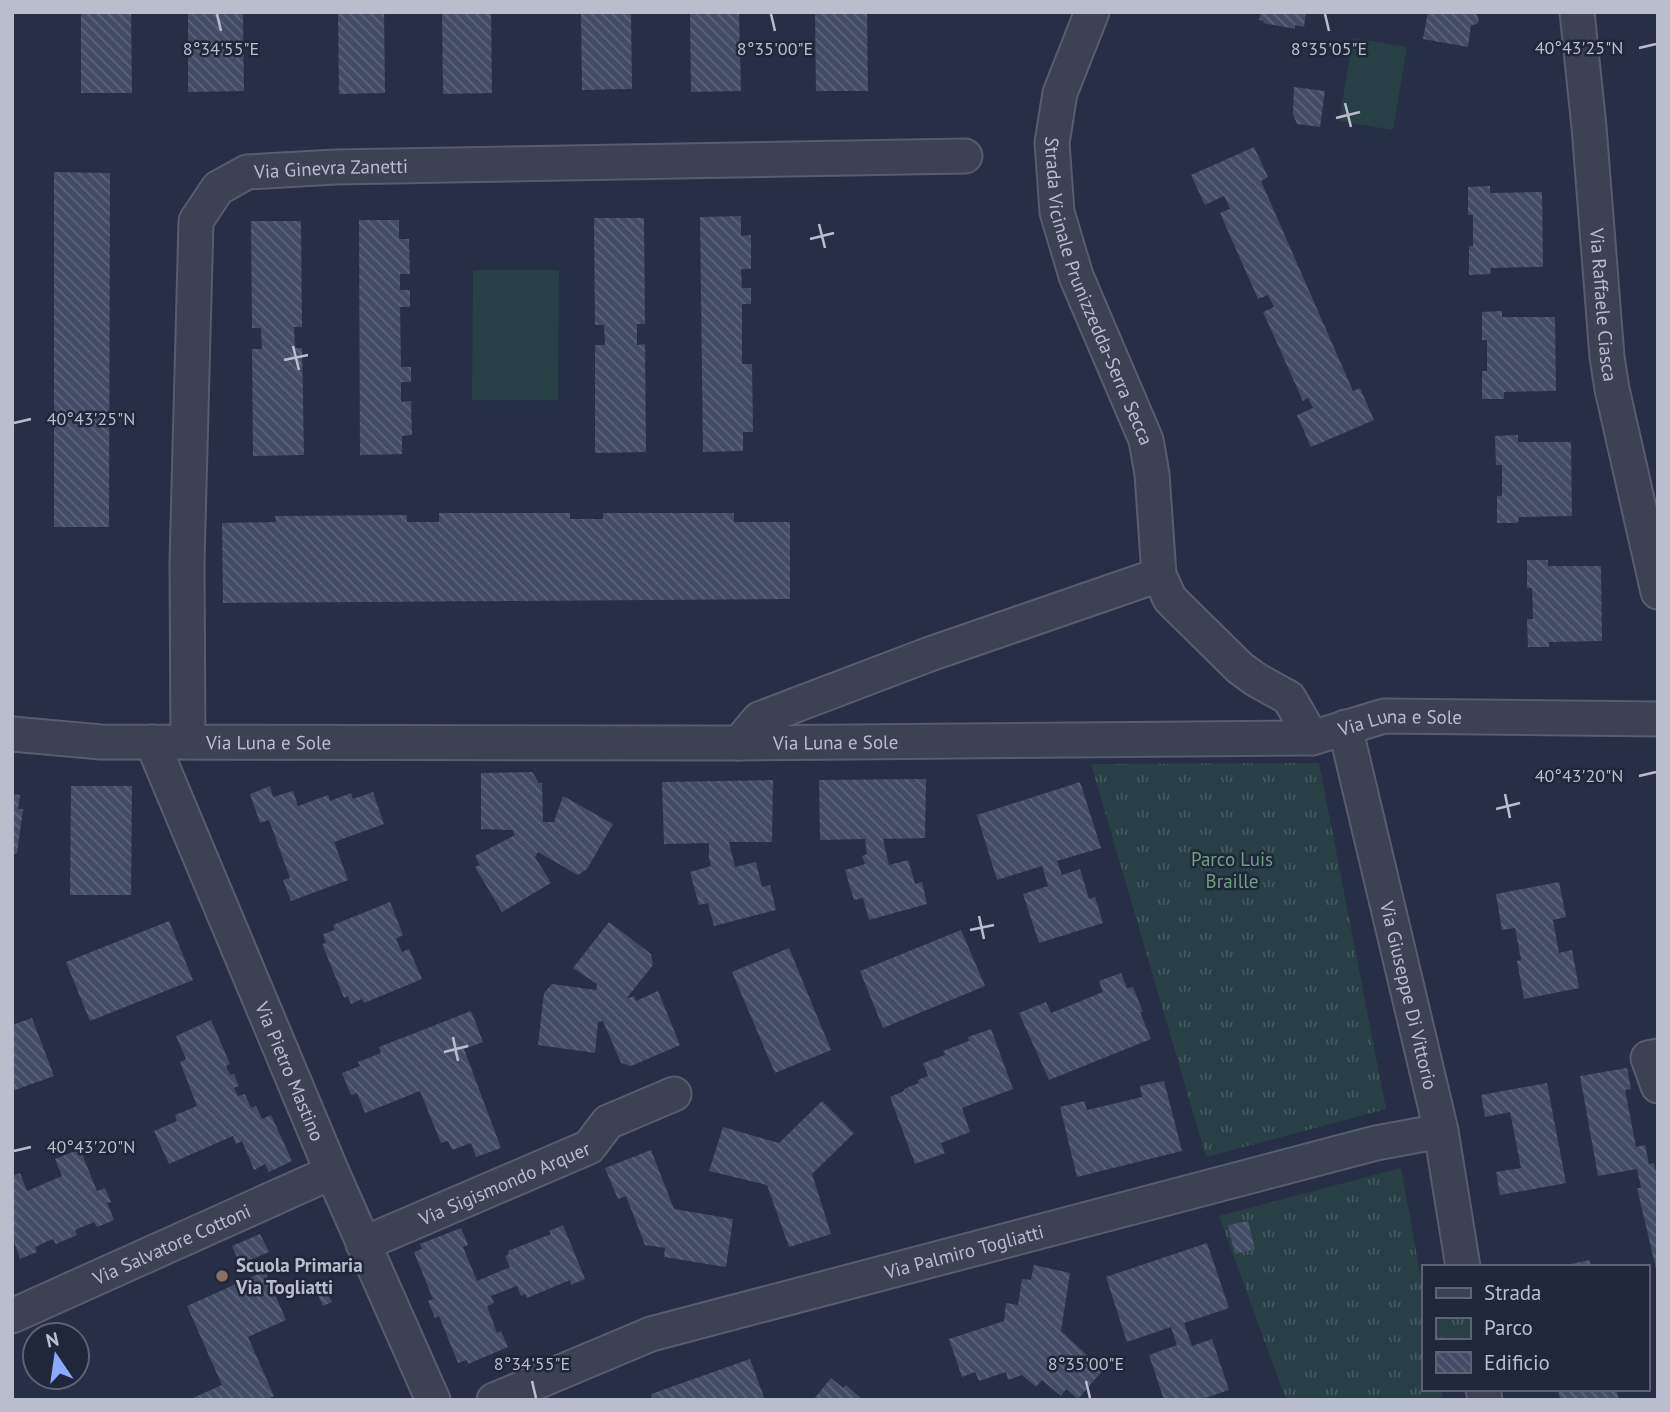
<svg xmlns="http://www.w3.org/2000/svg" width="1670" height="1412" viewBox="0 0 1670 1412" font-family="'PT Sans',sans-serif">
  <style>
    .park { fill: url(#park-tufts) }
    .pitch { fill: #283f46 }
    .building { fill: url(#building-back-hatch) }
    .lines { fill: none; stroke-linecap: round; stroke-linejoin: round }
    .street-casing { stroke: #565d6f; stroke-width: 37 }
    .street { stroke: #3b4254; stroke-width: 33 }
    .ticks { fill: none; stroke: #b8bece; stroke-width: 2.5 }
    .education-dot { fill: #8d6e63; stroke: #1f273a; stroke-width: 2.5 }
    .labels { text-anchor: middle; stroke-width: 5; stroke-linejoin: round; paint-order: stroke }
    .street-label { font-size: 19px; fill: #b8bece; stroke: #1f273a }
    .park-label { font-size: 19px; fill: #6ea080; stroke: #1f273a }
    .poi-label { font-size: 19px; font-weight: bold; fill: #b8bece; stroke: #1f273a; text-anchor: start }
    .ticks-label { font-size: 18px; text-anchor: middle; fill: #b8bece; stroke: #1f273a; stroke-width: 5; stroke-linejoin: round; paint-order: stroke }
  </style>
  <defs>
    <pattern id="park-tufts" width="24" height="20" patternUnits="userSpaceOnUse" patternTransform="scale(1.75)"><rect width="24" height="20" fill="#283f46"/><path d="M3 7l-1-3M5 7V3M7 7l1-3M15 17l-1-3M17 17v-4M19 17l1-3" fill="none" stroke="#455960"/></pattern>
    <pattern id="building-back-hatch" width="6" height="6" patternUnits="userSpaceOnUse" patternTransform="scale(1.75)"><rect width="6" height="6" fill="#424c65"/><path d="M-1 5l2 2M0 0l6 6M5-1l2 2" fill="none" stroke="#5b647a"/></pattern>
  </defs>
  <rect width="100%" height="100%" fill="#262f45"/>
  <path class="park" d="M1319,763l67,346 -180,48 -115,-393z
    M1401,1168l22,122v99h18l2,11h-157l-67,-184z"/>
  <path class="pitch" d="M1353,38l54,9 -14,83 -54,-9z
    M473,270h86l-1,130h-86z"/>
  <path class="building" d="M81,12h50l1,81h-51z
    M188,12h55l1,79 -56,1z
    M338,12h46l1,81 -46,1z
    M442,12h49l1,81 -49,1z
    M581,12h50l1,77 -50,1z
    M690,12h49l2,79 -50,1z
    M815,12h52l1,79h-52z
    M1261,12h45l-2,15 -9,-2v4l-32,-6 1,-2 -5,-1z
    M1428,12h46l3,3 2,6 -2,3 -6,1 -3,22 -45,-8z
    M1294,87l31,4 -5,36 -23,-3 -4,-10z
    M1254,147l14,30 -7,4 92,210 7,-3 14,32 -63,27 -14,-32 16,-7 -5,-10 -5,3 -40,-89 11,-5 -6,-12 -10,4 -38,-86 10,-4 -6,-13 -19,9 -14,-30z
    M54,172l56,1 -1,354h-55z
    M1490,186v7l52,-1 1,75 -52,1 -1,6 -21,1v-29h4v-31h-5v-28z
    M741,216v20l10,-1v34h-10l1,19h9v16h-9v60h10l1,68h-10v19l-40,1 -3,-235z
    M594,218h50l1,106h-8v21l8,-1 1,108 -51,1v-108h10l-1,-20h-9z
    M359,220h40v19h10l1,35h-10v16h10v17h-10l1,60h10v15h-10v20l10,-1 1,34 -10,1v18l-42,1z
    M251,221h50l1,106h-8l1,21h7l2,107 -51,1 -1,-107h10l-1,-21h-9z
    M1502,311v6h53l1,74 -52,1v7h-22v-28h5v-31h-5v-28z
    M1518,435v7h53l1,74 -53,1 -1,6h-21v-27h5v-31h-6l-1,-29z
    M439,513h131v6h33v-6h131v9h56v77l-567,4 -1,-80 54,-1 -1,-6 132,-1v7h32z
    M1527,560h21v6h53l1,75 -53,1v5h-21l-1,-28h6l-1,-31h-5z
    M532,772l7,11h3l1,39h11l9,-26 50,28 -26,45 -9,6 -40,-23 -3,5 16,26 -49,29 -27,-45 5,-2 -5,-9 40,-21 -3,-5 -31,-1v-56z
    M926,779l-1,59 -42,1 6,26 19,-5 7,24 7,-2 5,22 -58,16 -6,-22 -9,2 -9,-30 20,-6 -3,-8 5,-2 -2,-15 -45,1 -1,-60z
    M773,780l-1,62h-43l6,25 21,-5 6,25 8,-2 6,25 -62,16 -6,-23 -9,2 -9,-33 21,-6 -2,-8v-15l-45,1 -2,-62z
    M1080,782l21,66 -44,13 5,14 18,-6 9,30 6,-2 8,26 -64,20 -16,-49 25,-8 -6,-20 -45,14 -20,-65z
    M71,786h61l-1,109h-61z
    M270,786l3,11 20,-6 5,15 30,-11 2,6 21,-8 2,6 20,-7 11,32 -50,18 14,38 -57,21 -8,-21 7,-2 -21,-58 -9,3 -10,-29z
    M12,794l8,1 -2,14h5l-6,45h-5z
    M1559,882l7,35 -13,3 6,33 13,-3 7,38 -55,11 -7,-38 4,-1 -6,-32 -13,2 -6,-36z
    M390,902l13,33 -7,4 6,13 7,-3 13,30 -58,24 -2,-4 -11,5 -3,-8 -4,2 -22,-54 4,-1 -3,-9 12,-4 -2,-5z
    M169,921l24,59 -103,41 -24,-59z
    M609,922l42,32 2,11 -27,34 8,-3 2,5 22,-10 22,54 -49,21 -10,-3 -18,-42 -5,1 -3,31 -57,-8 6,-52 8,-9 44,6 1,-6 -24,-16z
    M961,930l24,56 -102,42 -23,-57z
    M789,948l42,102 -56,23 -43,-101z
    M1121,973l6,15 6,-1 10,25h-3l11,27 -102,41 -30,-67 27,-11 5,11 52,-21 -4,-11z
    M471,1011l12,31 -19,7 37,99 -25,9 -5,-14 -19,7 -4,-9 -7,2 -21,-52 -55,22 -8,-20 -6,2 -9,-22 18,-7 -2,-4 23,-9 -2,-6z
    M32,1018l22,58 -42,15v-66z
    M211,1020l19,44 -4,2 4,9 4,-1 5,12 -5,2 4,8 7,-2 6,14 5,-2 6,13 9,-4 21,46 -23,11 -4,-8 -11,6 -12,-29 -6,3 -3,-8 -64,28 -15,-33 23,-10 -2,-6 22,-9 -17,-44 6,-3 -10,-23z
    M991,1029l22,60 -51,19 8,24 -29,11 4,10 -30,11 -25,-67 14,-6v-2l15,-6 -1,-3 10,-4 -5,-13 22,-8 -2,-4 26,-10 -1,-4z
    M1627,1068l4,21 -6,1 11,57 9,-2 4,19 5,-1 4,17v97l-21,-89h4l-4,-19 -39,7 -18,-100z
    M1164,1081l18,70 -105,26 -17,-70 24,-6 3,9 55,-13 -2,-11z
    M1547,1083l19,100 -66,12 -4,-23 25,-4 -11,-56 -25,5 -4,-22z
    M822,1101l32,32 -42,41 19,60 -42,13 -22,-62 -58,-14 14,-44 56,16z
    M80,1149l17,42 8,-3 6,14 -4,1 7,17 -17,7 -3,-5 -19,8 2,5 -21,9 -3,-5 -18,8 2,5 -17,7 -6,-17 -2,1v-67l8,-3 7,18 35,-15 -7,-17z
    M651,1150l23,59 59,10 -7,48 -62,-10 1,-9 -20,-3 -19,-49 -8,3 -13,-31z
    M1248,1221l7,28 -20,5 -7,-29z
    M563,1225l22,54 -14,6 -1,-5 -43,18 -2,-4 -4,2 -4,-10 -26,10 3,7 -7,3 10,27 4,-2 7,16 -40,17 -1,-4 -9,3 -19,-47 -4,2 -7,-17 5,-2 -19,-47 8,-3 -2,-5 41,-16 7,17 -5,2 14,34 33,-14 -5,-11 4,-2 -1,-3 43,-17 -2,-3z
    M260,1234l9,18 -29,12 -8,-18z
    M1207,1243l22,65 -45,15 8,23 20,-7 17,51 -30,10h-35l-15,-45 28,-10 -6,-18 -44,15 -21,-65z
    M1590,1260l1,7h-30v-1z
    M1034,1265l36,8 -9,58 42,39 -25,29 -12,-10 -5,7 -19,-16 -6,7 -14,-12 -14,5 -2,-8 -27,9 -4,-9 -13,5 -13,-38 55,-18 2,-18 12,2 4,-26 9,1z
    M265,1271l21,49 -38,17 26,59 -8,4h-78l34,-15 -35,-79z
    M324,1287l8,15 -9,4 -7,-15z
    M750,1359l15,41h-112l-2,-6z
    M831,1378l12,10 3,-3 17,15h-50z
    M1558,1389h58l3,11h-59z"/>
  <g class="lines">
    <defs>
      <g id="street">
        <path id="s1" d="M1092,12l-32,81 -8,50 5,69 19,64 70,164 6,34 7,101 11,24 70,69 15,11 34,19 23,40"/>
        <path id="s2" d="M1577,12l12,115 18,230 5,32 46,203"/>
        <path id="s3" d="M1345,727l89,374 7,30 22,136"/>
        <path id="s4" d="M12,734l89,8 638,1 573,-5 72,-22 274,3"/>
        <path id="s5" d="M188,741l-1,-179 9,-341 22,-33 29,-16 88,-5 630,-11"/>
        <path id="s6" d="M152,742l180,430 101,228"/>
        <path d="M739,743l20,-24 171,-65 229,-79"/>
        <path d="M1658,1056l-10,2 10,28"/>
        <path id="s7" d="M363,1244l226,-97 19,-25 66,-28"/>
        <path id="s8" d="M12,1316l320,-144"/>
        <path d="M1483,1389l2,11"/>
        <path id="s9" d="M494,1400l157,-66 725,-191 65,-12"/>
      </g>
    </defs>
    <use href="#street" class="street-casing"/>
    <use href="#street" class="street"/>
  </g>
  <path class="ticks" d="M217,14l4,17M771,14l4,17M1325,14l4,17M1639,48l17,-4M1345,103l6,24M1336,118l24,-6M819,224l6,24M810,239l24,-6M293,346l6,24M284,360l24,-5M14,423l17,-4M1639,776l17,-4M1505,794l5,24M1496,809l24,-6M979,916l5,23M970,930l24,-5M453,1037l5,24M444,1052l24,-6M14,1151l17,-4M532,1381l4,17M1086,1381l4,17"/>
  <circle class="education-dot" cx="222" cy="1276" r="7"/>
  <g class="labels">
    <g class="street-label">
      <text dy="7" stroke="none"><textPath href="#s5" startOffset="677">Via Ginevra Zanetti</textPath></text>
      <text dy="7" stroke="none"><textPath href="#s1" startOffset="294">Strada Vicinale Prunizzedda-Serra Secca</textPath></text>
      <text dy="7" stroke="none"><textPath href="#s2" startOffset="294">Via Raffaele Ciasca</textPath></text>
      <text dy="7" stroke="none"><textPath href="#s4" startOffset="1391">Via Luna e Sole</textPath></text>
      <text dy="7" stroke="none"><textPath href="#s4" startOffset="257">Via Luna e Sole</textPath></text>
      <text dy="7" stroke="none"><textPath href="#s4" startOffset="824">Via Luna e Sole</textPath></text>
      <text dy="7" stroke="none"><textPath href="#s3" startOffset="276">Via Giuseppe Di Vittorio</textPath></text>
      <text dy="7" stroke="none"><textPath href="#s6" startOffset="357">Via Pietro Mastino</textPath></text>
      <text dy="7" stroke="none"><textPath href="#s7" startOffset="154">Via Sigismondo Arquer</textPath></text>
      <text dy="7" stroke="none"><textPath href="#s8" startOffset="175">Via Salvatore Cottoni</textPath></text>
      <text dy="7" stroke="none"><textPath href="#s9" startOffset="494">Via Palmiro Togliatti</textPath></text>
    </g>
    <g class="park-label">
      <text x="1232" y="866">Parco Luis<tspan x="1232" dy="22">Braille</tspan></text>
    </g>
    <g class="poi-label">
      <text x="236" y="1272">Scuola Primaria<tspan x="236" dy="22">Via Togliatti</tspan></text>
    </g>
  </g>
  <g class="ticks-label">
    <text x="1579" y="54">40°43'25"N</text>
    <text x="221" y="55">8°34'55"E</text>
    <text x="775" y="55">8°35'00"E</text>
    <text x="1329" y="55">8°35'05"E</text>
    <text x="91" y="425">40°43'25"N</text>
    <text x="1579" y="782">40°43'20"N</text>
    <text x="91" y="1153">40°43'20"N</text>
    <text x="532" y="1370">8°34'55"E</text>
    <text x="1086" y="1370">8°35'00"E</text>
  </g>
  <rect width="1670" height="1412" fill="none" stroke="#b8bece" stroke-width="28"/>
  <rect x="1422" y="1265" width="228" height="126" fill="#1f273a" stroke="#5c6375" stroke-width="2"/>
  <rect x="1436" y="1288" width="35" height="10" fill="#3b4254" stroke="#5c6375" stroke-width="2"/>
  <text x="1484" y="1300" font-size="21" fill="#b8bece">Strada</text>
  <rect x="1436" y="1318" width="35" height="21" fill="url(#park-tufts)" stroke="#5c6375" stroke-width="2"/>
  <text x="1484" y="1335" font-size="21" fill="#b8bece">Parco</text>
  <rect x="1436" y="1352" width="35" height="21" fill="url(#building-back-hatch)" stroke="#5c6375" stroke-width="2"/>
  <text x="1484" y="1370" font-size="21" fill="#b8bece">Edificio</text>
  <g transform="translate(56 1356) rotate(347)"><circle r="33" fill="#1f273a" stroke="#5c6375" stroke-width="2"/>
  <path d="M0-5L12 26L0 18L-12 26Z" fill="#8dabfe"/>
  <text y="-10" font-size="19" font-weight="bold" text-anchor="middle" fill="#b8bece">N</text>
  </g>
</svg>
